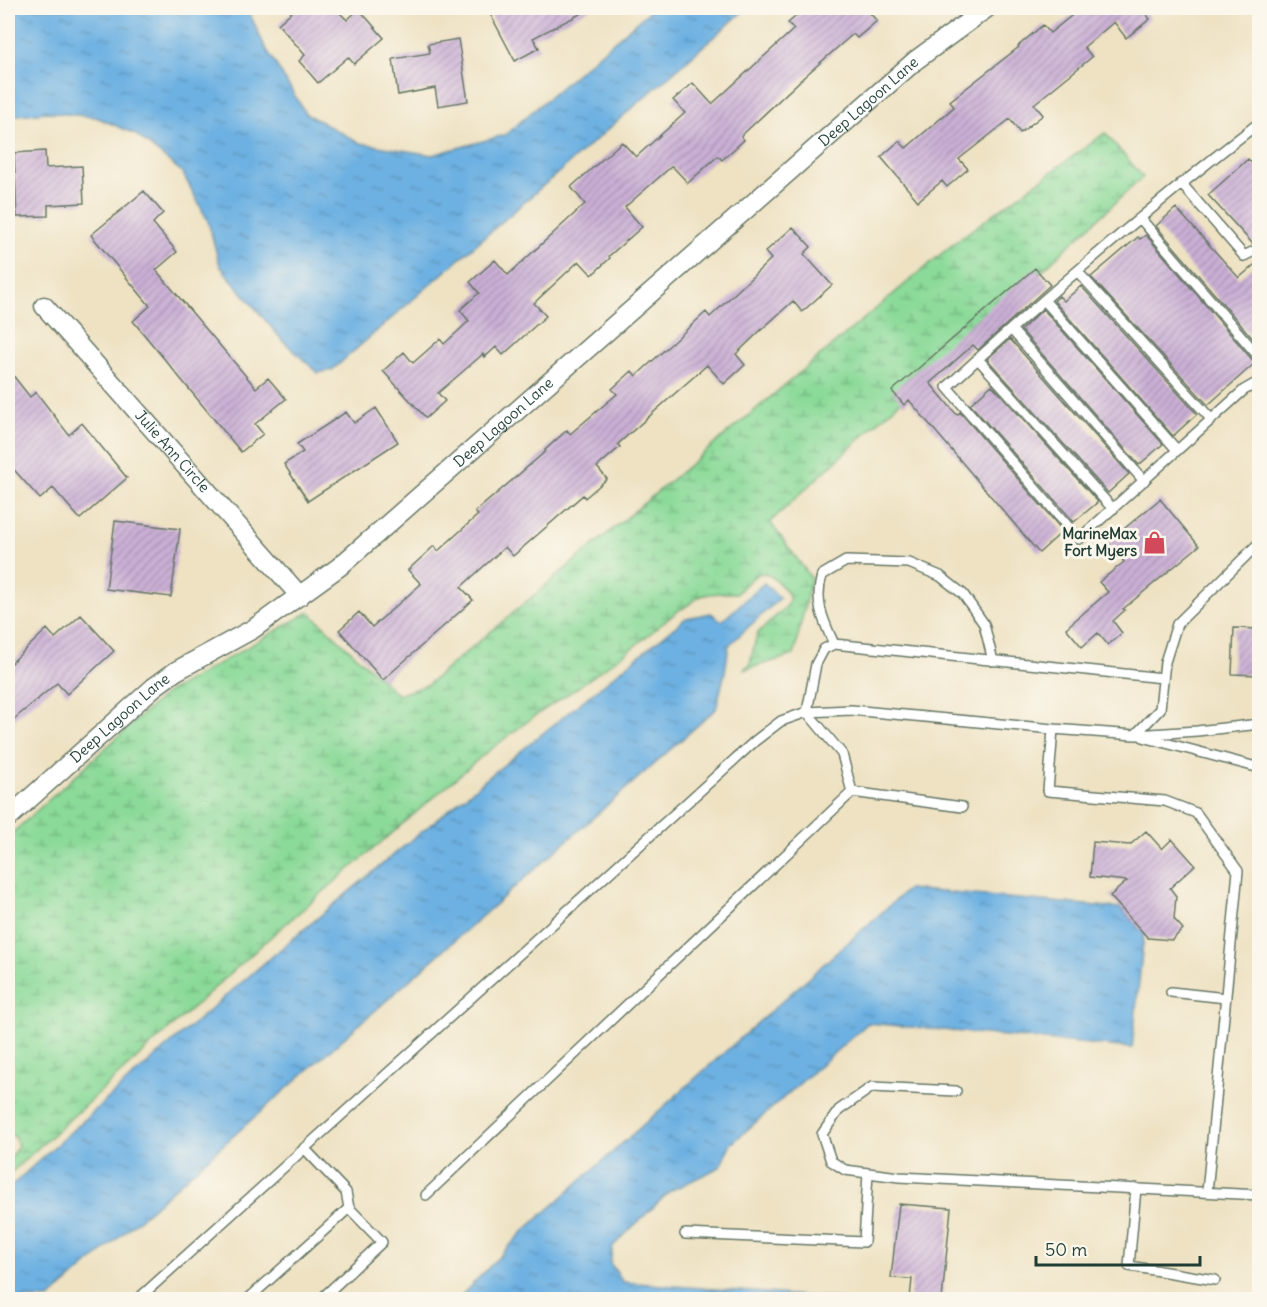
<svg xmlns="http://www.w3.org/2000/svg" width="1267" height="1307" viewBox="0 0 1267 1307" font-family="Delius,sans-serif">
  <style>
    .wetland { fill: url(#wetland-marsh); stroke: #558c66; stroke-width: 1.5 }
    .water { fill: url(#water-ripples); stroke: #46778b; stroke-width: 1.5 }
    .building { fill: url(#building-hatch) }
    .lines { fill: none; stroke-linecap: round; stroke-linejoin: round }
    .service-casing { stroke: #677766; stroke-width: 12 }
    .minor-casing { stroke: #677766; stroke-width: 21 }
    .service { stroke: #fff; stroke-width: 9 }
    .minor { stroke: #fff; stroke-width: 18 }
    .labels { text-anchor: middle; stroke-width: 6; stroke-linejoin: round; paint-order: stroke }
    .street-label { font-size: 15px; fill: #1f3d34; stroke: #fbf7ec }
    .poi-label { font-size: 15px; font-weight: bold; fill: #1f3d34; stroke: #fbf7ec; text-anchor: end }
  </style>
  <defs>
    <pattern id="wetland-marsh" width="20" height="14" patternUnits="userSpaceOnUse" patternTransform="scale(1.5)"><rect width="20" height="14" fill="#8bda99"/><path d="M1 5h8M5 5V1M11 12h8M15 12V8" fill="none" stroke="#71b27e"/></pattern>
    <pattern id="water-ripples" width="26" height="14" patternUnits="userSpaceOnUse" patternTransform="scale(1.5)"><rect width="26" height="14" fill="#6db1e2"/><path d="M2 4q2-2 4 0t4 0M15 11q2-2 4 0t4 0" fill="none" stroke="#5991b8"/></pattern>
    <pattern id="building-hatch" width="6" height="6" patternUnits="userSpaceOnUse" patternTransform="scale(1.5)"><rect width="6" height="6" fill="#cbb0d6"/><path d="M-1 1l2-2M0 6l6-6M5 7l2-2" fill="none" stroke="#a490ae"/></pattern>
  </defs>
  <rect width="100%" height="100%" fill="#fbf7ec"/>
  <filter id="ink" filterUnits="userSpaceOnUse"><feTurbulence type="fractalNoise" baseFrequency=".0167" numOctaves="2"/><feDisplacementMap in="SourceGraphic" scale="12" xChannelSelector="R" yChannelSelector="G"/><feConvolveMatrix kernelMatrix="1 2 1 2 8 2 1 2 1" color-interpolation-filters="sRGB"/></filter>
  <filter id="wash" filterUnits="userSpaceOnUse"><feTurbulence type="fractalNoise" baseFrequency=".008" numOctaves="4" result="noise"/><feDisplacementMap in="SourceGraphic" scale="24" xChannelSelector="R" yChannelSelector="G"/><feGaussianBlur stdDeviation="1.35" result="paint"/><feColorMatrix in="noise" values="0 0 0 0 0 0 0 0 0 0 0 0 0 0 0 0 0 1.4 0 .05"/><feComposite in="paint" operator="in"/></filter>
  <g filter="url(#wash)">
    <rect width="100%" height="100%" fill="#eee2c3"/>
    <path class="wetland" d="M1105,133l38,44 -373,345 41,56 -17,77 -51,15 7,-6 7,-30 30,-28c2,-4 3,-4 2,-9 0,-6 -20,-25 -27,-24 -8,0 -19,15 -25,20 -12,0 -26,-1 -36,3 -9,4 -13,11 -22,14l-43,35 -62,45 -38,25 -54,41 -207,177 -267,242v-11l10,-19 -4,-9 -6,-3v-296l157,-143 144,-82 89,83 29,-10 532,-446z"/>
    <path class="water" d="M8,8h239l18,39 41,67 54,29 72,12 73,-20 148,-127h94l-415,362 -14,3 -36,-33 -62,-74 -12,-45 -26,-49 -47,-38 -39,-17 -49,-5 -39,4z
      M764,583l16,15 -51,47 -4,27 -9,37 -667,590h-41v-110c217,-200 447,-386 678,-571l25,-5 11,8z
      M908,889l212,19 24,25 -12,115 -264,-25 -138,122 -10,22 -50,24 -57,55 -3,17 13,19 220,17 -386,1 67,-69z"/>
    <g id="blocks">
      <path class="building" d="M296,8h39l12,12 12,-11 25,29 -30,26 -6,-7 -30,26 -19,-22 6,-6 -27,-31z
        M487,8h105l-59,30 6,10 -24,13z
        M806,8h59l12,13 -20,17 -4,-4 -48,42 -64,60 3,4 -22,20 -4,-4 -30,27 -16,-17 -47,41 17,20 -33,29 1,2 -18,17 -13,-14 -45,42 12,13 -43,39 -7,-8 -11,10 -2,-3 -45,39 7,8 -19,17 -43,-47 21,-19 9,11 27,-24 4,5 25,-23 -9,-11 19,-17 -9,-11 25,-22 13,15 77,-71 -14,-17 51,-45 14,15 49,-44 -12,-13 20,-17 19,21 82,-75 -6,-6z
        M1081,8h61l8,11 -24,19 -12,-16 -30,25 8,10 -58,47 9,11 -23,18 -10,-14 -51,40 9,10 -21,18 -5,-6 -24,20 -37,-44 18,-16 7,7 48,-41 -4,-6 69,-54 -1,-1 25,-21 7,8z
        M458,39l10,62 -30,5 -3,-18 -37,7 -5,-36 37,-6 -2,-9z
        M45,151l1,17 36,-2 2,37 -36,2v11l-31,1 -3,-64z
        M1248,159l12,13v69l-7,3 -45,-49z
        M144,191l19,22 -10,10 24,29 -21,18 100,118 12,-10 18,21 -31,25 8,10 -22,18 -108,-131 17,-15 -59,-71z
        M1176,208l63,70 21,-18v87l-104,-121z
        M793,227l18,20 -7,7 28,31 -30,27 -9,-11 -33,30 -24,23 9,11 -21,19 -17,-19 -89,79 2,3 -23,20 10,12 -22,19 -2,-3 -70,61 -8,-9 -44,40 12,13 -90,80 -44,-50 20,-18 13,15 49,-43 -13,-14 26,-24 4,5 40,-36 -3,-3 71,-61 -1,-1 22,-20 3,4 47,-40 -5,-5 20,-18 4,5 70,-64 4,5 61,-58 -6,-7z
        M1146,235l109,128 -47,42 -117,-128 47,-40 2,2z
        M1035,268l15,17 -72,65 -5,-5 -43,38 27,32 3,-3 103,119 -24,22 -130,-153 -5,5 -12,-14z
        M1081,286l116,128 -24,22 -119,-135 5,-5 5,5z
        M1043,309l120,135 -24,21 -118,-135z
        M1010,339l119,135 -21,19 -121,-134z
        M8,369l22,28 6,-5 33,43 13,-12 45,55 -47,41 -27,-31 -13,11 -32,-36z
        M992,385l106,117 -24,20 -104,-118z
        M376,408l22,34 -90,59 -24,-37 19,-12 -6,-8 49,-32 8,11z
        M1160,499l39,47 -76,63 2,1 -12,11 9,12 -14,12 -10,-12 -16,14 -16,-19 42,-36 -9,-10 25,-20 -16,-20z
        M115,521l65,8 -9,68 -65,-8z
        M81,615l33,36 -47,43 -10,-11 -49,41v-58l39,-37 8,9z
        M1234,628l26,1v46l-28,-1z
        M1146,831l16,18 10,-10 23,26 -25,23 6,8 -2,23 9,10 -11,11 -24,-2 -38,-42 17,-15 -37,-4 3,-35 37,3z
        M899,1204l52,4 -9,91 -32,-1 2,-19 -21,-1z"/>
    </g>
  </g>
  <g filter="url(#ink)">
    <use href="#blocks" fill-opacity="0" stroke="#677766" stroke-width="1.5"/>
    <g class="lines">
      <defs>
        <path id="service" d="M1260,122c-109,84 -213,173 -313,265l132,152 165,-149 16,-9
          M1181,183l63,73 16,-8
          M1140,218l120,140
          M1078,272l133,147
          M1044,300l133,150
          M1011,329l133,152
          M978,359l135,150
          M834,644c-11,-24 -20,-42 -12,-69l24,-14 63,2 31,13 23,18 21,30 9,37
          M1053,729l-5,62 117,10 31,12 42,58 -31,321
          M1135,735l25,-26 5,-47 12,-38 82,-81
          M1143,737l117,31
          M852,792l110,15
          M1171,992l55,6
          M956,1091l-84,-4 -33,23 -17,24 9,27 14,9 54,7 361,18
          M1136,1188l-7,78 86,14
          M426,1195l426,-403 -10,-38 -35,-42 9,-48 8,-15 10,-5 329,34
          M685,1234l179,8 4,-69
          M137,1300l618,-559 26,-20 26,-9 44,-2 202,19 82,6 62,-4 63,-7
          M247,1300l102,-92 -3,-16 -42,-44
          M320,1300l62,-58 -33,-34"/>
        <g id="minor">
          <path id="s1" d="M44,306l256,290"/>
          <path id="s2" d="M8,818l146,-131 22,-16 77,-42 86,-62 577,-507 71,-52"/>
        </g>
      </defs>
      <use href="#service" class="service-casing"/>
      <use href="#minor" class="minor-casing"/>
      <use href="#service" class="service"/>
      <use href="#minor" class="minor"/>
    </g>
  </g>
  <defs>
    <symbol id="shop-bare" viewBox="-9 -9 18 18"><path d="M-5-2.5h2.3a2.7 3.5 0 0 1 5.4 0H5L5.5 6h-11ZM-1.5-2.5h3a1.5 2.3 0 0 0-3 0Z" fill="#d1495b" stroke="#fbf7ec" stroke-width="2.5" paint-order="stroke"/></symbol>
  </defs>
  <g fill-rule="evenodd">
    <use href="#shop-bare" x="1138" y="526" width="33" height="33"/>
  </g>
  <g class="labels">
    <g class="street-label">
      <text dy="5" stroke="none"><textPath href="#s2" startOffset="1122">Deep Lagoon Lane</textPath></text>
      <text dy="5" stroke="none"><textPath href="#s2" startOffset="636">Deep Lagoon Lane</textPath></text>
      <text dy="5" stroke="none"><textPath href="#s1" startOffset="194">Julie Ann Circle</textPath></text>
      <text dy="5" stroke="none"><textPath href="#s2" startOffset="150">Deep Lagoon Lane</textPath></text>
    </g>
    <g class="poi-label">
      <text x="1137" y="539">MarineMax<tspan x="1137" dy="17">Fort Myers</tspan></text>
    </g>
  </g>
  <rect width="1267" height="1307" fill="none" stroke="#fbf7ec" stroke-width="30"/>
  <path d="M1036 1256v9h164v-9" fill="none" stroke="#1f3d34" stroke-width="3"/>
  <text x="1045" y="1256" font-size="18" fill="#1f3d34" stroke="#fbf7ec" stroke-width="4.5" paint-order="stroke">50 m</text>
</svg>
